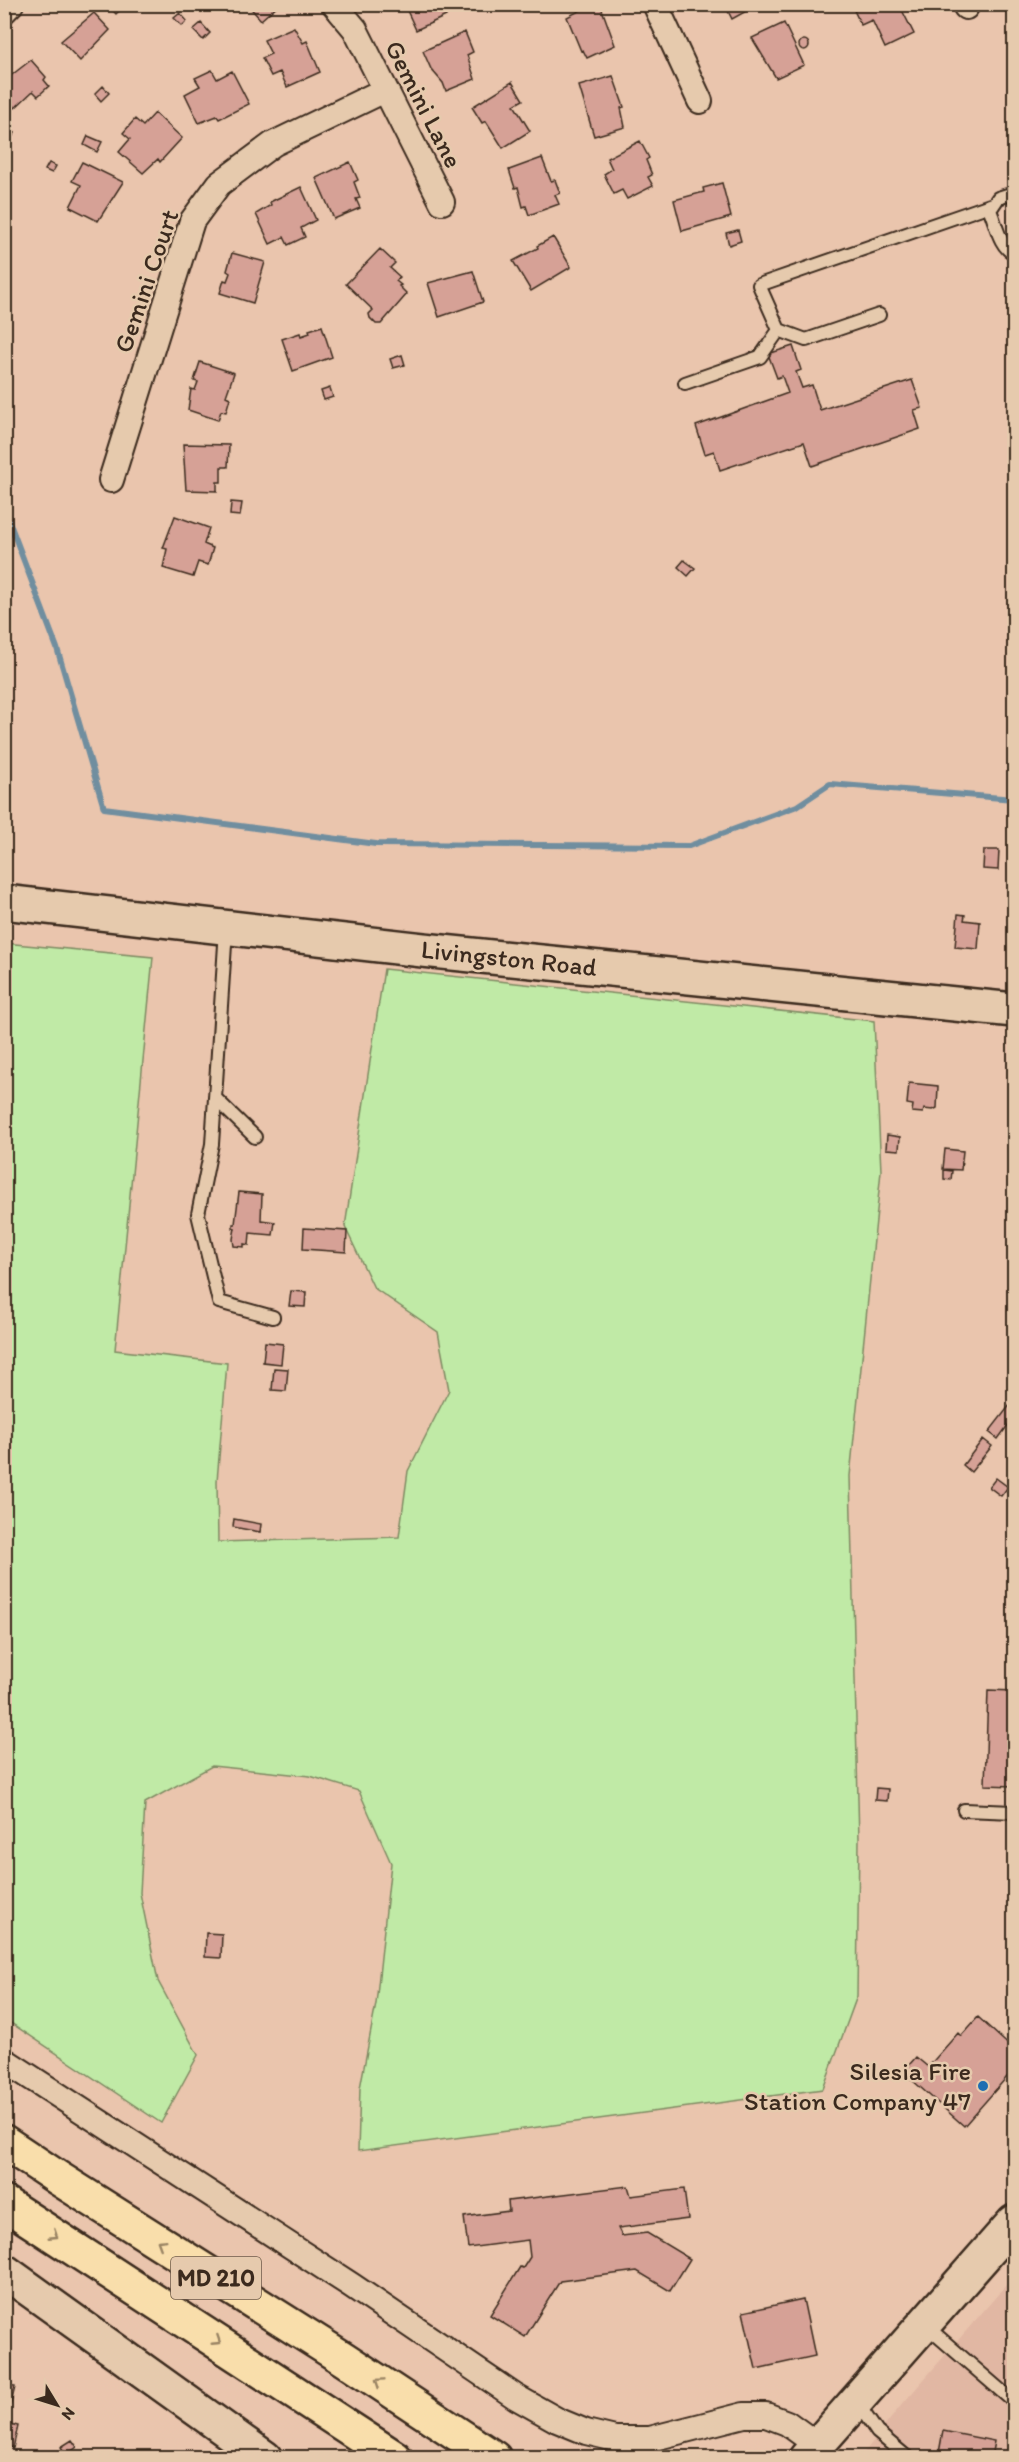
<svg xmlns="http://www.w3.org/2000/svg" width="1019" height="2462" viewBox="0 0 1019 2462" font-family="Itim,sans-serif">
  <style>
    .built { fill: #e1b7a3 }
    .green { fill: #c0eaa6; stroke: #7e8a62; stroke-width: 1.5 }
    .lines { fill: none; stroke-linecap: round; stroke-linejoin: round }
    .stream { stroke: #708e9f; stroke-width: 6 }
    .building { fill: #d6a196; stroke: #3b2a1e; stroke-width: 1.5 }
    .lane-casing { stroke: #3b2a1e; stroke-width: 16 }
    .street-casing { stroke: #3b2a1e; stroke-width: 28 }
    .secondary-casing { stroke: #3b2a1e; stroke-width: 38 }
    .highway-casing { stroke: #3b2a1e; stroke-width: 38 }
    .lane { stroke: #e6caad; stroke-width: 12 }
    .street { stroke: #e6caad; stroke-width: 24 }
    .secondary { stroke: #e6caad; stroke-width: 33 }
    .highway { stroke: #f9deab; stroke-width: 33 }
    .oneway { stroke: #9a8464 }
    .poi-dot { fill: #1f6fb2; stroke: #e6caad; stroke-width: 2 }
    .labels { text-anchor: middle; stroke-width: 5; stroke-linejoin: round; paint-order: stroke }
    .shield { fill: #e6caad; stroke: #6e5a49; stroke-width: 1.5 }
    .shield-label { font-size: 24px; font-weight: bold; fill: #3b2a1e }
    .street-label { font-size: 26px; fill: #3b2a1e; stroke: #e6caad }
    .poi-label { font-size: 26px; fill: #3b2a1e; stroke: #e6caad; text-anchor: end }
  </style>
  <rect width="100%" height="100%" fill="#eac5ad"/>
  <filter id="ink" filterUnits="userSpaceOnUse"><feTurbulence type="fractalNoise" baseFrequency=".0167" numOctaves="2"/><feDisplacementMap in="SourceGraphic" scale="12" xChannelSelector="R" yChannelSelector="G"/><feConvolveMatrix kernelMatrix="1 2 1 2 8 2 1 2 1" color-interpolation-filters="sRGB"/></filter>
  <g filter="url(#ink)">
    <path class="built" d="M1014,2276v181l-154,1 39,-50z"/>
    <path class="green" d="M4,943l149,14 -38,393 112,13 -10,118 1,61 181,-5 9,-66 41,-81 -11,-58 -64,-44 -29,-61 39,-258 490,52 7,150 -31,305 9,364 -2,156 -34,93 -465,62 2,-63 16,-84 15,-141 -32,-72 -49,-15 -98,-10 -67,37 -5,90 18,88 40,74 -37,68 -156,-104z"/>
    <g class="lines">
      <path class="stream" d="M4,508l53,140 47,160 272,36 313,2 108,-40 33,-22 184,15"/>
    </g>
    <path class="building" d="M107,4h19l-10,10z
      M247,4h32l-18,16z
      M404,4h47l2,5 -8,4 1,3 -30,14z
      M593,4h7l15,41 -28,13 -4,-8 -2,1 -14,-34z
      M729,4h30l-27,15 -6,-12z
      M856,4h47l-3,2 14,28 -29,14 -13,-28 -11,5 -9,-19z
      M94,13l16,17 -30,31 -19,-20z
      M180,13l7,8 -5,5 -8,-8z
      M201,23l9,10 -7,7 -10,-10z
      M784,23l20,42 -28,13 -24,-40z
      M294,27l9,16 4,-2 13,31 -33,15 -7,-15 -9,4 -9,-18 9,-4 -7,-14z
      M465,32l8,20 -6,3 8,24 -29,12 -3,-8 -12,-14 -8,-18z
      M799 45a5 5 0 1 1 10 0a5 5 0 1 1-10 0Z
      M31,60l15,17 -2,3 5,6 -11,10 -5,-5 -18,17 -11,-12v-15z
      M212,70l5,9 15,-8 17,33 -30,15 -2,-3 -18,7 -14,-29 15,-8 -5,-8z
      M613,76l11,31 -3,1 4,19 -31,9 -15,-50z
      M512,82l11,18 -9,5 16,26 -27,17 -17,-27 -4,2 -10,-16z
      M103,86l6,7 -8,8 -6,-7z
      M155,113l27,25 -22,24 -2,-3 -15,14 -24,-21 11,-13 -7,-6 12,-14 8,7z
      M4,125l11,8 -11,15z
      M88,136l14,6 -5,10 -13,-7z
      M640,141l9,17 -3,2 6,15 -4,2 5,9 -26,13 -5,-9 -8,4 -10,-20 8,-5 -5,-11z
      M542,158l9,23 4,-1 5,13 -5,2 4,9 -30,11 -3,-9 -3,1 -5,-20 -3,1 -6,-18z
      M82,162l41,20 -25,39 -28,-14 11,-22 -9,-4z
      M350,162l8,18 -4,2 6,16 -4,1 4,9 -26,11 -18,-41z
      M49,163l7,3 -4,7 -7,-3z
      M722,183l9,34 -49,14 -8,-31 30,-8 -1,-4z
      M301,187l15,33 -15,8 4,9 -17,8 -4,-8 -14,7 -14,-30 15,-9 -1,-3z
      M738,230l3,11 -12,4 -3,-12z
      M553,237l18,30 -40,24 -18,-30 25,-13 -1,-2z
      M380,249l15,14 -5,5 10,9 -4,4 5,4 -2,1 8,8 -26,30h-5l-6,-6 -1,-4 4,-4 -27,-26z
      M232,253l33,9 -12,41 -33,-10 4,-13 3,1 3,-8 -3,-2z
      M473,271l10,31 -44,15 -11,-34z
      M322,326l10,31 -39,14 -11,-32 18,-6 1,3 9,-3 -1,-3z
      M793,346l8,24 -5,2 6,16 10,-3 8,25 92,-30 10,28 -8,2 6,19 -108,37 -8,-24 -84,28 -6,-19 -9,3 -9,-28 92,-33 -6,-17 -5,2 -9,-24z
      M402,355l3,10 -12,3 -3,-9z
      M200,362l34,11 -8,23 4,2 -4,14 -5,-1 -3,9 -30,-10 3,-21 4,1 3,-8 -4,-1z
      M330,388l3,9 -9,3 -3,-9z
      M183,444l46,1 -1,22h-7v15h-4v9l-31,-1z
      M231,502l11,1 -2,13 -10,-1z
      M175,516l34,12 -5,16 9,4 -5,17 -10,-3 -5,15 -30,-9 4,-19 -4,-1z
      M684,560l11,8 -7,8 -10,-9z
      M984,850h15l-1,20 -15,-1z
      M958,914l7,1 -1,5 16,2 -2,27 -23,-2z
      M909,1083l29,3 -1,22 -4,2 -9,-1 -1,4 -11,-1 1,-7 -6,-1z
      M887,1135l13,2 -1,13 -13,-1z
      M945,1149l18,2 -2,19 -18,-1z
      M944,1170l8,1 -1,9 -7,-1z
      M239,1192l23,2 -1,26 14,2 -2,13 -23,-2 -1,12 -5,-1v3l-10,-1 -1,-7 2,-11h-2v-4h2z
      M304,1228l43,3 -1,21 -43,-3z
      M291,1291l15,1 -1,15 -16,-1z
      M265,1342l18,2 -2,20 -18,-2z
      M274,1368l14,1 -2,22 -14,-1z
      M1010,1405l4,3v9l-16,22 -9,-7z
      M983,1439l9,7 -21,26 -8,-7z
      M996,1478l12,9 -7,9 -12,-9z
      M234,1519l27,5 -1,8 -27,-5z
      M988,1690l26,1v95l-29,-1z
      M876,1788l12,1 -1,12 -12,-1z
      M206,1933l16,1 -1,24 -16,-1z
      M978,2017l36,33v19l-50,57 -61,-54 13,-15 12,10 30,-34 3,3z
      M628,2186l3,10 53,-7 4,30 -70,9 4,8 25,-3 43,26 -20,32 -33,-20 -77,10 -35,56 -35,-22 30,-48 3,1 7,-11 -2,-17 -60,8 -4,-31 45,-6 -1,-10z
      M803,2299l12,57 -59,13 -13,-57z
      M4,2385l11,2 -9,36 12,3 -5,22 -9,-3z
      M943,2431l51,10 -3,17h-53z
      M72,2440l5,7 -11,8 -5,-8z"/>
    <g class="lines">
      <defs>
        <path id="lane" d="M1014,193l-16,5 -8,12c6,14 10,38 24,43
          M879,315l-73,25 -27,-10 -20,-45 234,-81
          M685,383l75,-26 19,-27
          M226,929l-11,169 40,39
          M215,1098l-3,46 -14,70 21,88 54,15
          M964,1810l50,2
          M925,2325l89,77
          M858,2404l19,28 31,26"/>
        <path id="street" d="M334,4l21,25 87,173
          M655,4l45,97
          M965,4l1,3
          M4,11l7,-7
          M111,480l81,-259 27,-37 54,-40 112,-54
          M4,2060l347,225 165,112 41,23 29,12 29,7h35l94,-24h22l21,8 29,21 7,14"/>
        <path id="secondary" d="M4,902l419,48 591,60
          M4,2271l261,187
          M806,2458l208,-236"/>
        <path id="highway" d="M4,2142l54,36 286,181 150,99
          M4,2203l391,255"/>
      </defs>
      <use href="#lane" class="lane-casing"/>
      <use href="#street" class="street-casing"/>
      <use href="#secondary" class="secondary-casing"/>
      <use href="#highway" class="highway-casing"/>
      <use href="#lane" class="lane"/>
      <use href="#street" class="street"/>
      <use href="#secondary" class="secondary"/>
      <use href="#highway" class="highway"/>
    </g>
    <defs><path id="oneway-chevron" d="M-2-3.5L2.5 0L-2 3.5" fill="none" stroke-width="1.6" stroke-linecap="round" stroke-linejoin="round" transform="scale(1.5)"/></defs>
    <g class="oneway">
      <use href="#oneway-chevron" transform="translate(54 2235) rotate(33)"/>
      <use href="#oneway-chevron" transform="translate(161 2243) rotate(-148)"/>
      <use href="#oneway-chevron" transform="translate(217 2341) rotate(33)"/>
      <use href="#oneway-chevron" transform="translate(379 2382) rotate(-146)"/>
    </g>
  </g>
  <circle class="poi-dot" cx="983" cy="2086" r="6"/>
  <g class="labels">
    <rect class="shield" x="171" y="2257" width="90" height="42" rx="4.5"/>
    <g class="shield-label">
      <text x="216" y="2286">MD 210</text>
    </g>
    <g class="street-label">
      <text transform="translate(424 104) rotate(63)" y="9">Gemini Lane</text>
      <text transform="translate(146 281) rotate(-71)" y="9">Gemini Court</text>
      <text transform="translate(509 958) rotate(6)" y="9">Livingston Road</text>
    </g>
    <g class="poi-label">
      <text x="971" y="2080">Silesia Fire<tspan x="971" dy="30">Station Company 47</tspan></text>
    </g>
  </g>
  <rect width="1019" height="2462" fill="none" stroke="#e6caad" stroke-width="24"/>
  <rect x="12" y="12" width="995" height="2438" fill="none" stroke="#3b2a1e" stroke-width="2" filter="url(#ink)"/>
  <g transform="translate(57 2405) rotate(128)" stroke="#e6caad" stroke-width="4.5" paint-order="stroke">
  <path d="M0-4.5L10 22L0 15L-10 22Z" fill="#3b2a1e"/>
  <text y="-9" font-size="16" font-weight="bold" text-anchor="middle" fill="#3b2a1e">N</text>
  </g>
</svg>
